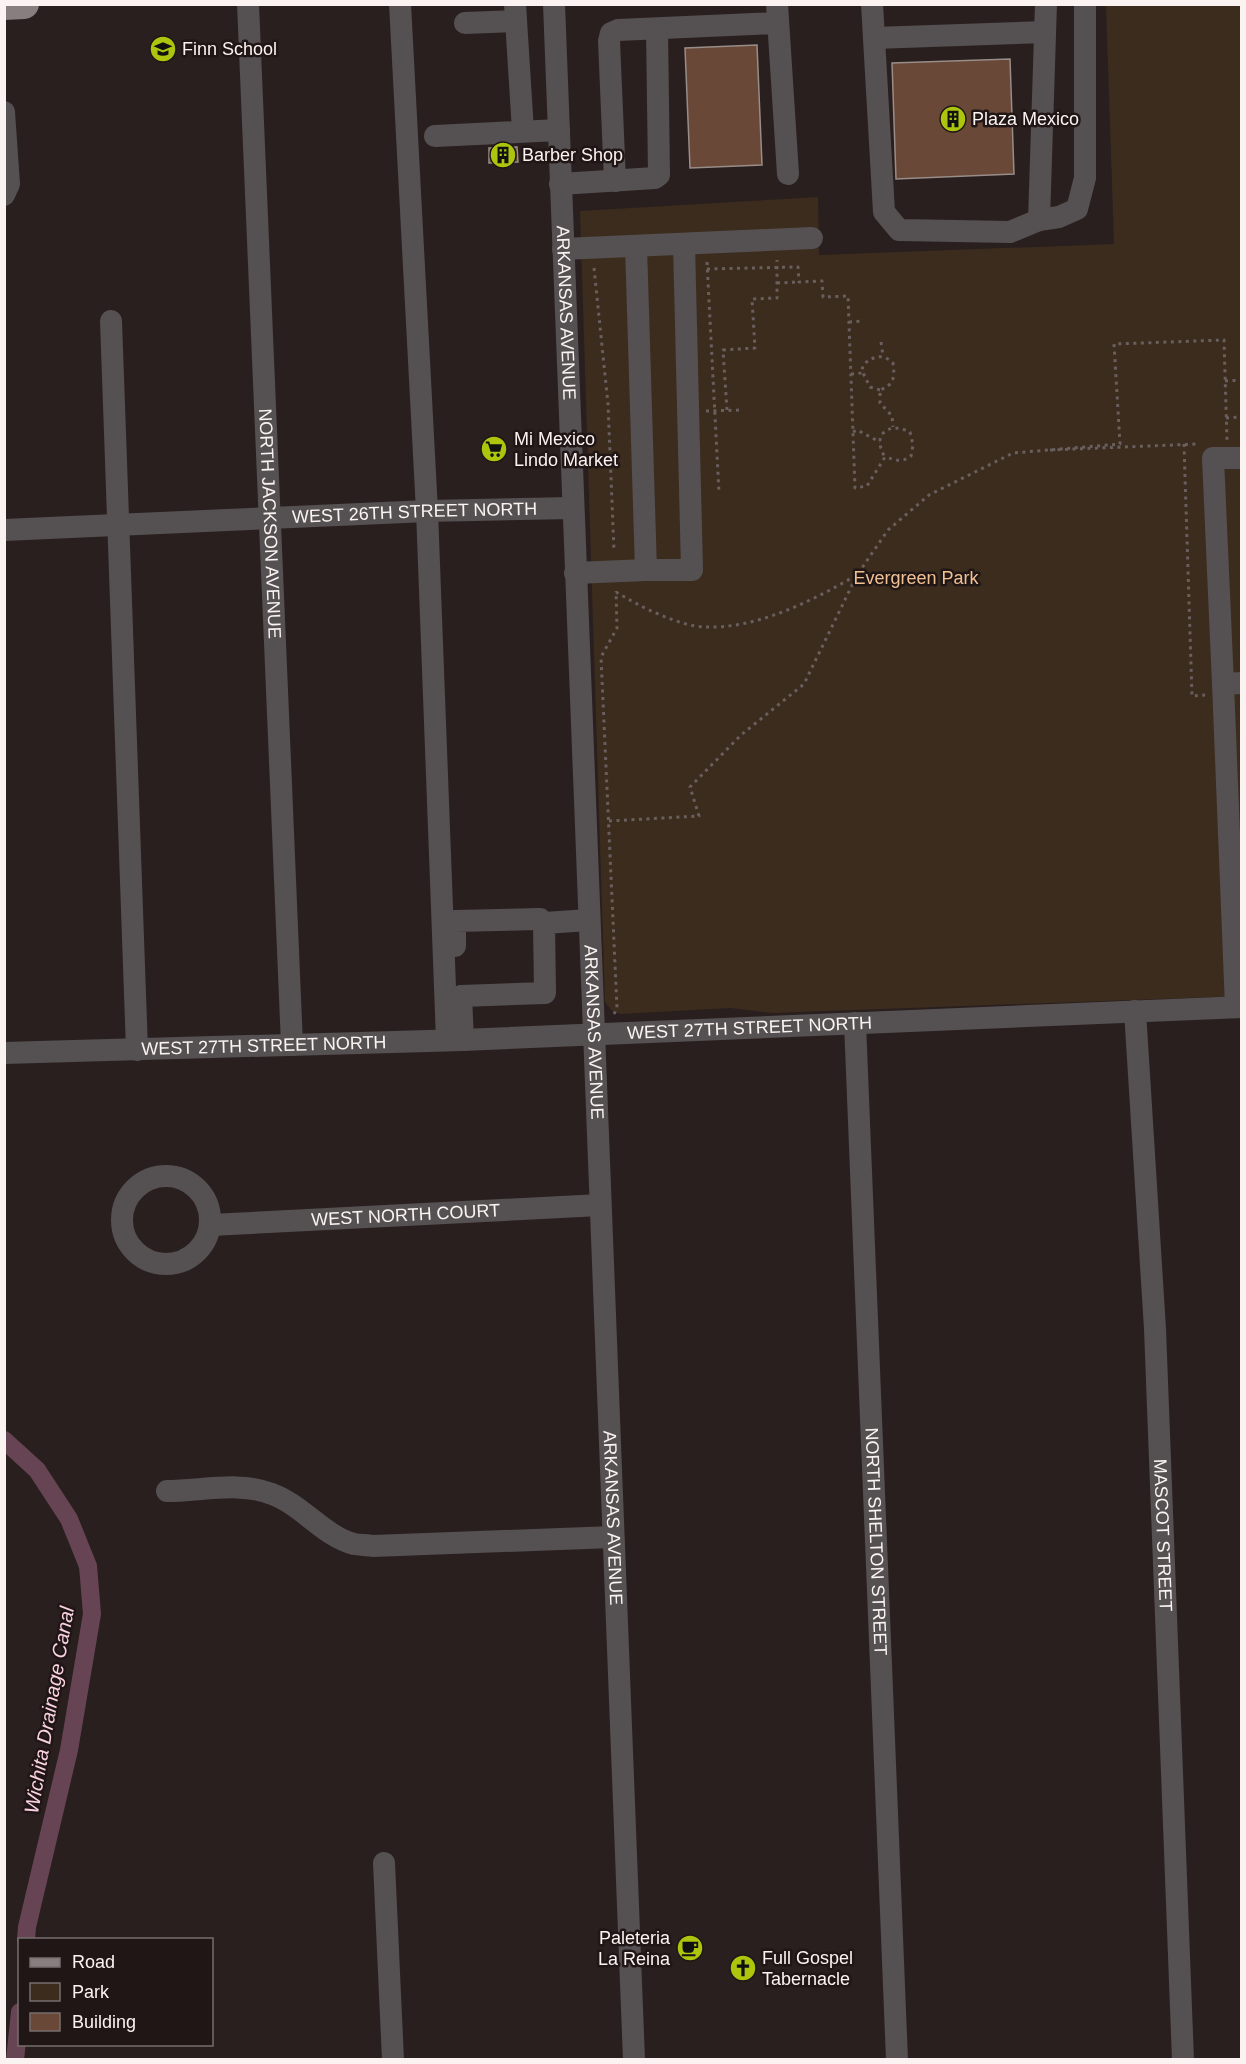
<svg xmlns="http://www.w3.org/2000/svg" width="1246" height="2064" viewBox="0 0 1246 2064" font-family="Arial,sans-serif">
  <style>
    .green { fill: #3b2c1e }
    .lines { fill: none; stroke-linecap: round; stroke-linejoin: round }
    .canal { stroke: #674453; stroke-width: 18 }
    .building { fill: #694838; stroke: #998d88; stroke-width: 1.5 }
    .path { stroke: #685f5e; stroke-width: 3; stroke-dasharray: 3 4.5; stroke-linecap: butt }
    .minor { stroke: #555051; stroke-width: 22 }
    .major { stroke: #887d7f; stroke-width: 30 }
    .labels { text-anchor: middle; stroke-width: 5; stroke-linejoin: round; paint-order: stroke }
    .poi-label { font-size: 18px; fill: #faf3f2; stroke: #1f1615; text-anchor: start }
    .street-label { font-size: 18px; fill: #faf3f2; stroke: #1f1615 }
    .park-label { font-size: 18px; fill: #f2c193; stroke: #1f1615 }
    .water-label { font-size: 20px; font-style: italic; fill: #fad2e2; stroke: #1f1615 }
  </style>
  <rect width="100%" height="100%" fill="#291f1e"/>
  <path class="green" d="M1106,5h135v991l-468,17 -42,-5 -111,6 -9,-4 -6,-8 -25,-791 238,-14 1,58 295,-11z"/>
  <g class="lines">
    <path class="canal" d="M4,1440l33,30 32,49 19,47 4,48 -23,136 -42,177 -1,13
      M15,2060l5,-48"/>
  </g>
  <path class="building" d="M757,45l5,120 -72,3 -5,-120z
    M1010,59l4,115 -118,5 -4,-116z
    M517,147l1,15 -29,1v-15z"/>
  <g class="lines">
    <path class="path" d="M707,262l12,231
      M594,268l14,136 6,147
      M707,269l91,-2 1,15 23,-1 1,16 25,-1 7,192 12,-2 18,-29c11,3 17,6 26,-1l2,-11 -3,-13c-22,-11 -39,3 -25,25
      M777,283l22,-1
      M849,322l15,-1
      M881,342l2,14
      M851,374l12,-1
      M1225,381l17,-1
      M880,390l-10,-3 -8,-16 1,-6c10,-9 20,-12 30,-2 2,14 1,22 -13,27v13l12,13 1,11
      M727,410l-4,-60 32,-2 -3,-49 25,-1v-38
      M706,411l37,-1
      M1226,418l16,-1
      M853,432l4,-2 23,12
      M1184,444l8,252 13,-1
      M1050,450l148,-6
      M616,592c23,14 62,34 89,35 52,2 107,-26 150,-51
      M609,821l90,-5 -9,-29 51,-52 63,-51 53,-109 31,-45 41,-35 84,-42 107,-9 -6,-100 110,-4 3,100
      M614,1014l3,-6 -16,-351 16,-29 -1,-37"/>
    <g class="minor">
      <path id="s1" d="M248,4l44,1041"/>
      <path d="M400,4l27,507 20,529"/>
      <path d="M515,4l8,127"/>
      <path id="s2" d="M554,4l80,2056"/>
      <path d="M777,4l11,170"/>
      <path d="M872,4l12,208 15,18 111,2 29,-12 7,-216"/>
      <path d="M465,23l51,-2"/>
      <path d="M874,38l171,-6"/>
      <path d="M4,112l5,72 -5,11"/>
      <path d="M435,136l124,-6"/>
      <path d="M615,181l-6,-140 2,-8 7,-3 160,-7"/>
      <path d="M560,184l95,-6 4,-3 -2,-146"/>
      <path d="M1039,220l20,-3 18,-8 8,-31v-174"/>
      <path d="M563,249l249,-11"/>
      <path d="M111,321l26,729"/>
      <path d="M1242,458h-29l10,226 19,-1"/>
      <path id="s3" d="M4,530l423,-19 146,-3"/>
      <path d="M646,570h46l-8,-326"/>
      <path d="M575,573l71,-3 -10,-324"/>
      <path d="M1223,684l13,323"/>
      <path d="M455,946v-25l85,-2 4,4"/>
      <path id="s4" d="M1135,1011l20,318 28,731"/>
      <path id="s5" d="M855,1023l42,1037"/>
      <path d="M463,1040l-2,-44 84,-3 -1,-70 45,-3"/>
      <path id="s6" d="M4,1053l459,-13 779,-33"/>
      <circle cx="166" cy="1220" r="44"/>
      <path id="s7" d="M211,1225l389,-20"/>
      <path d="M167,1491c34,0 73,-10 105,3 30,11 53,43 82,50 6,1 13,1 19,2l240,-9"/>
      <path d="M384,1863l9,197"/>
    </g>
    <path class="major" d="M4,5l20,-1"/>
  </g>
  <defs>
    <symbol id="school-disc" viewBox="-11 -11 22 22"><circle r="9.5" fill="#adc60d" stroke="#1f1615"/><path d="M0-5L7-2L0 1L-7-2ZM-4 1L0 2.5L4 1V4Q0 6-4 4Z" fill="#111"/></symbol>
    <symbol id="building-disc" viewBox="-11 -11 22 22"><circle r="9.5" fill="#adc60d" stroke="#1f1615"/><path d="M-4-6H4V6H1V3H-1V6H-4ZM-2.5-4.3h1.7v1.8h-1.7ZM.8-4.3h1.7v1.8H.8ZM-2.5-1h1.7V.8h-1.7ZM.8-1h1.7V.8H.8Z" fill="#111"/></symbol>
    <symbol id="supermarket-disc" viewBox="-11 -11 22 22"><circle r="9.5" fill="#adc60d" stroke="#1f1615"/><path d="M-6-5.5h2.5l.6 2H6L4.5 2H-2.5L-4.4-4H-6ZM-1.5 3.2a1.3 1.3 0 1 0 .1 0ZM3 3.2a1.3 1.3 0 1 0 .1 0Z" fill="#111"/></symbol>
    <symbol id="cafe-disc" viewBox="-11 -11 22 22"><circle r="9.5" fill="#adc60d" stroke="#1f1615"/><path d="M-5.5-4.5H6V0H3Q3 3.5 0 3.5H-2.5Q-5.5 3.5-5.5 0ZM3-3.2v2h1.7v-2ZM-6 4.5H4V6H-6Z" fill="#111"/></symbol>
    <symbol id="church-disc" viewBox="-11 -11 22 22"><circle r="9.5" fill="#adc60d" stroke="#1f1615"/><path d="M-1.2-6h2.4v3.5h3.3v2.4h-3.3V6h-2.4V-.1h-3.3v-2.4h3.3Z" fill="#111"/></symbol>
  </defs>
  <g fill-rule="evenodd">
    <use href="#school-disc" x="148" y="34" width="30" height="30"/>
    <use href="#building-disc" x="938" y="104" width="30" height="30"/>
    <use href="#building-disc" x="488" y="140" width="30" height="30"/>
    <use href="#supermarket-disc" x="479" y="434" width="30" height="30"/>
    <use href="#cafe-disc" x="675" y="1933" width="30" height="30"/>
    <use href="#church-disc" x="728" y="1953" width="30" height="30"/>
  </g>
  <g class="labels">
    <g class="poi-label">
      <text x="182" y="55">Finn School</text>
      <text x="972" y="125">Plaza Mexico</text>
      <text x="522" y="161">Barber Shop</text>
      <text x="514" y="445">Mi Mexico<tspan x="514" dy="21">Lindo Market</tspan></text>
      <text x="670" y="1944" text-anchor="end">Paleteria<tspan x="670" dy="21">La Reina</tspan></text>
      <text x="762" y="1964">Full Gospel<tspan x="762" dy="21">Tabernacle</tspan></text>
    </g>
    <g class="street-label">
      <text dy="6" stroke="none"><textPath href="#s2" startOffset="309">ARKANSAS AVENUE</textPath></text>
      <text dy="6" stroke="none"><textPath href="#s3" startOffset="411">WEST 26TH STREET NORTH</textPath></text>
      <text dy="6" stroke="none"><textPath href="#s1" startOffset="520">NORTH JACKSON AVENUE</textPath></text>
      <text dy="6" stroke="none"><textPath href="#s6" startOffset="746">WEST 27TH STREET NORTH</textPath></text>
      <text dy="6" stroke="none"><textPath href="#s2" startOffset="1029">ARKANSAS AVENUE</textPath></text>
      <text dy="6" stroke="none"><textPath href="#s6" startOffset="260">WEST 27TH STREET NORTH</textPath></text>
      <text dy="6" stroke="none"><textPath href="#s7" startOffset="195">WEST NORTH COURT</textPath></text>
      <text dy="6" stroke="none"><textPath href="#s2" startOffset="1515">ARKANSAS AVENUE</textPath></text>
      <text dy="6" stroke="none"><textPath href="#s4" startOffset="525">MASCOT STREET</textPath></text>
      <text dy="6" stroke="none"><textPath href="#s5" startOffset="519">NORTH SHELTON STREET</textPath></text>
    </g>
    <g class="park-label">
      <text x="916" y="584">Evergreen Park</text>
    </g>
    <g class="water-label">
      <text transform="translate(49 1710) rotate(-80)" y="7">Wichita Drainage Canal</text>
    </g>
  </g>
  <rect width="1246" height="2064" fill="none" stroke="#faf3f2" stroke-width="12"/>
  <rect x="18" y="1938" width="195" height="108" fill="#1f1615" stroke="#776e6d" stroke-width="1.5"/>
  <rect x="30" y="1958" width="30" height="9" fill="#887d7f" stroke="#776e6d" stroke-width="1.5"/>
  <text x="72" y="1968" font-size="18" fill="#faf3f2">Road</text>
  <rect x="30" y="1983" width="30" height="18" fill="#3b2c1e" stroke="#776e6d" stroke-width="1.5"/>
  <text x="72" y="1998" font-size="18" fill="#faf3f2">Park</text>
  <rect x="30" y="2013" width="30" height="18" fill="#694838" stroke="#776e6d" stroke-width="1.5"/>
  <text x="72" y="2028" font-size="18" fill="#faf3f2">Building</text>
</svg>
